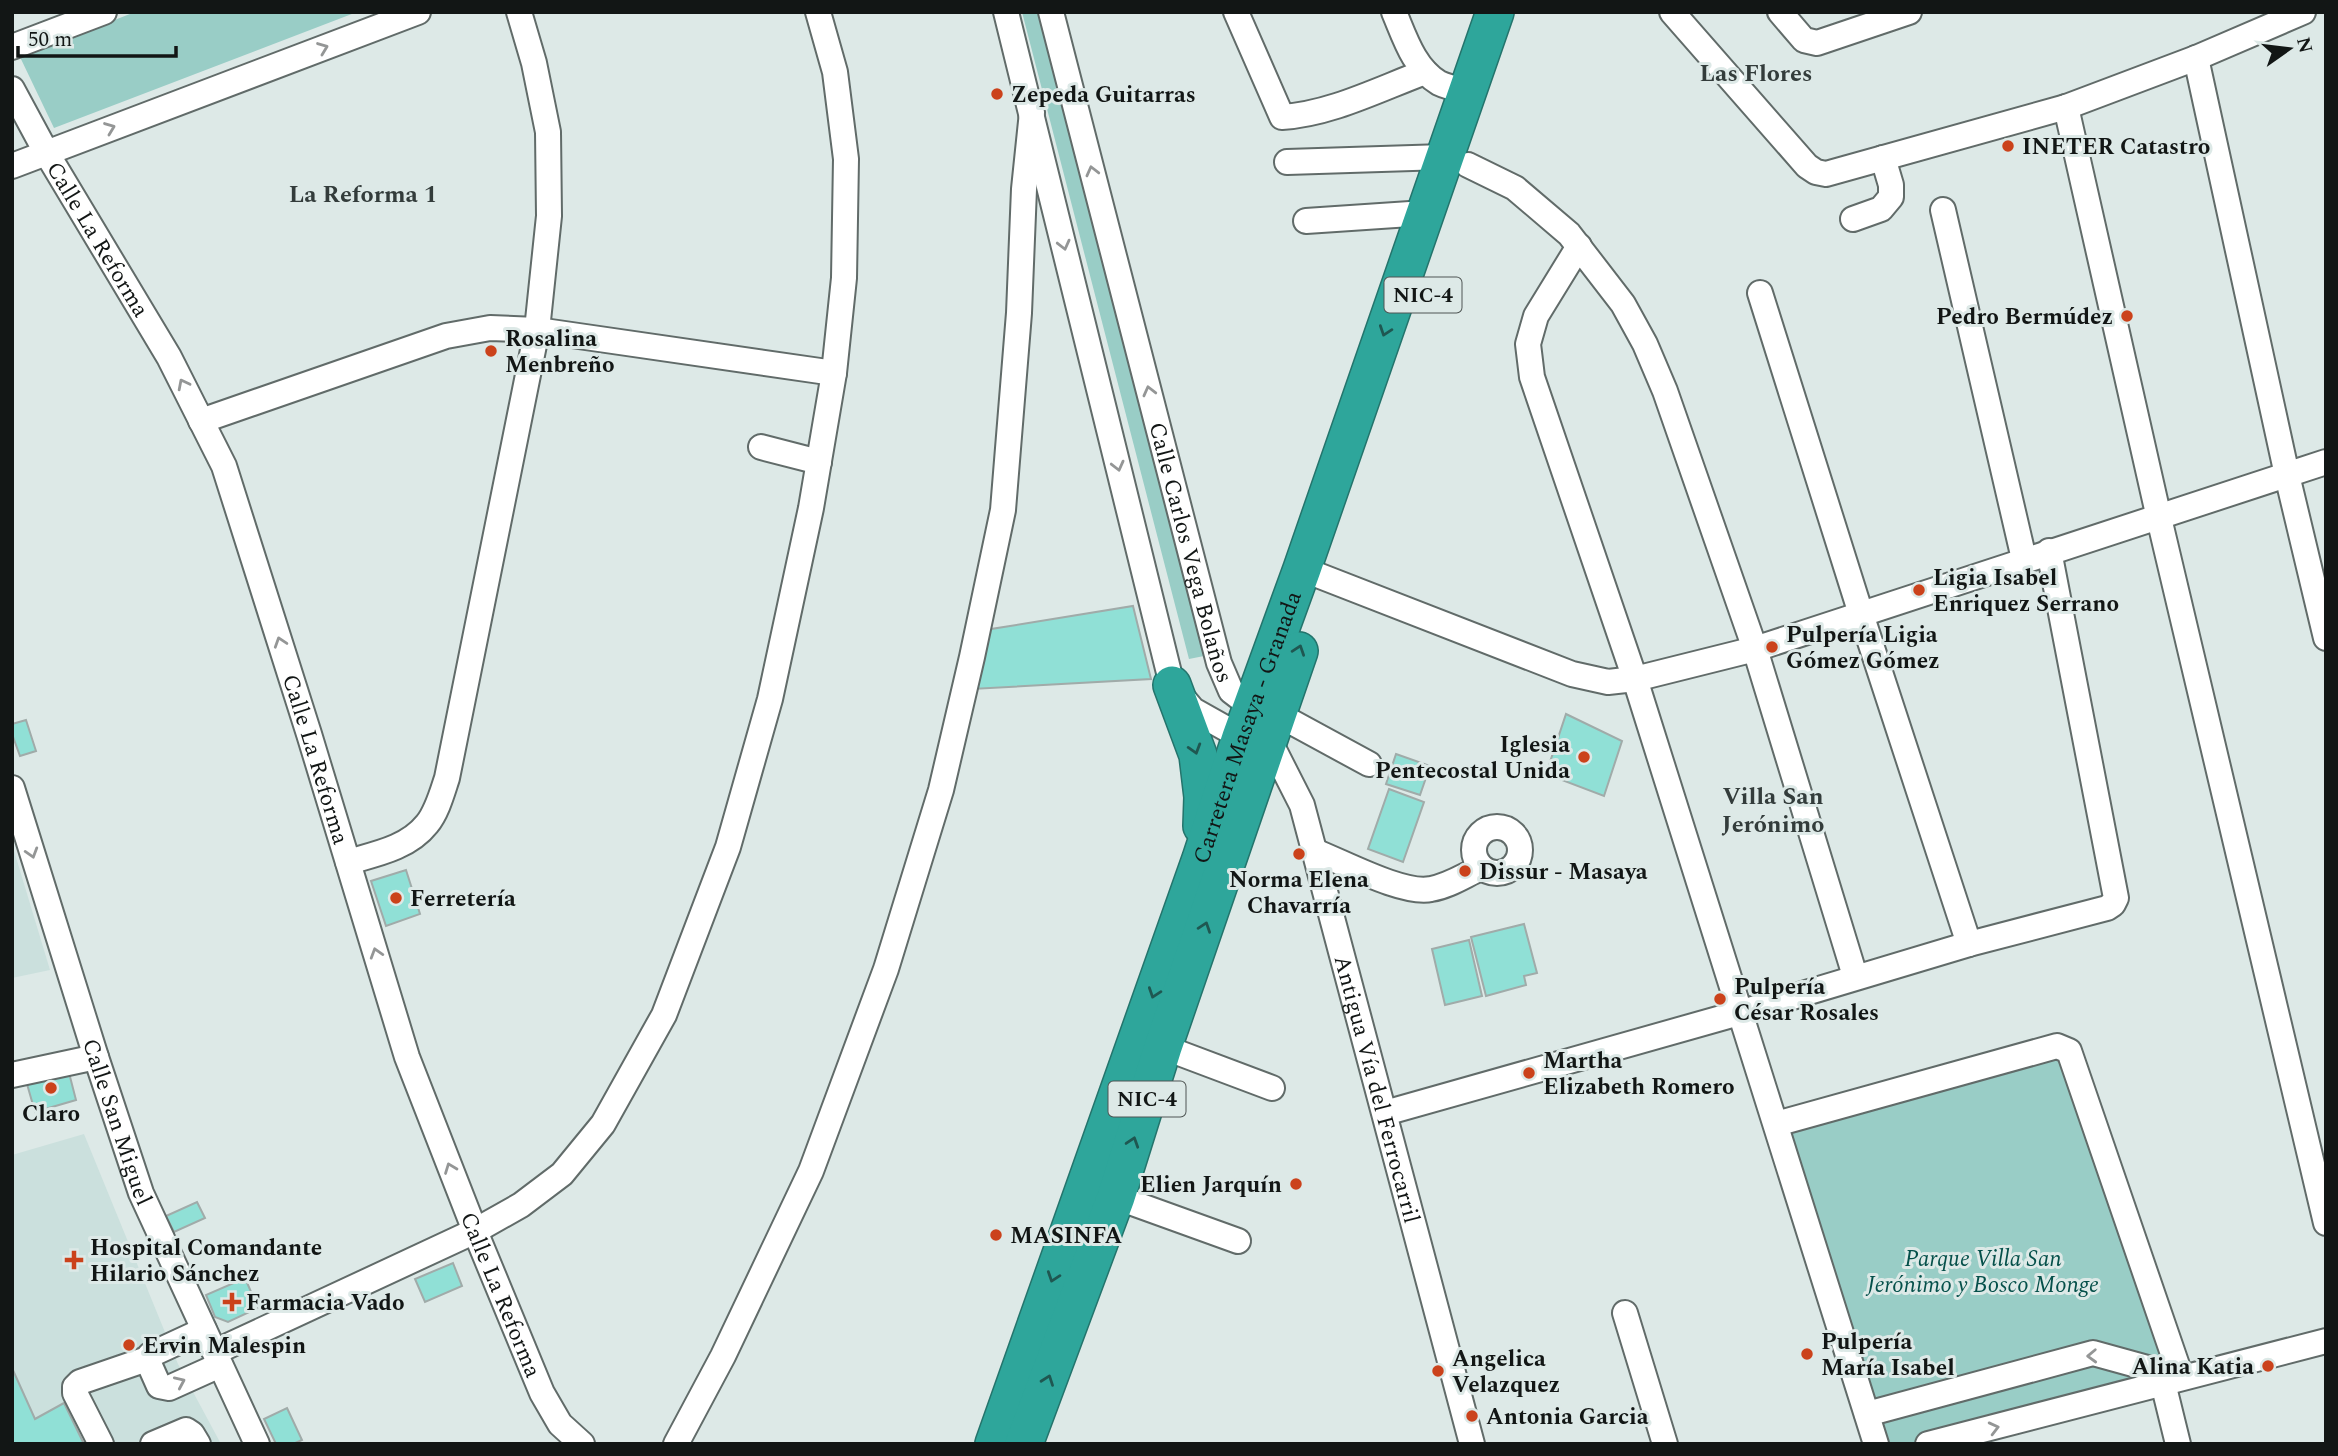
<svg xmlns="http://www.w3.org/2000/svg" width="2338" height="1456" viewBox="0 0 2338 1456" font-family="Spectral,serif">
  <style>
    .built { fill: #cbe0dd }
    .green { fill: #99cdc6 }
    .building { fill: #90e0d6; stroke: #a0aba9; stroke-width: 2 }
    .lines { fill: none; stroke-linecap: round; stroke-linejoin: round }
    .minor-casing { stroke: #616b69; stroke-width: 28 }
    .highway-casing { stroke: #24746c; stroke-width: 40 }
    .minor { stroke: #fff; stroke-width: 24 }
    .highway { stroke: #2ea69b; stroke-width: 37 }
    .oneway { stroke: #949696 }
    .oneway2 { stroke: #1f5751 }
    .poi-dot { fill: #cb421b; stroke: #dde9e7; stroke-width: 2.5 }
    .labels { text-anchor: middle; stroke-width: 6; stroke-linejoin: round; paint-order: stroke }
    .shield { fill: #dde9e7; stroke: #4f5554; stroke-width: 2 }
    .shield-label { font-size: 21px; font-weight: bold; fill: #121615 }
    .poi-label { font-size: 23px; font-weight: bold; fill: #121615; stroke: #dde9e7; text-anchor: start }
    .street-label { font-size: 23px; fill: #121615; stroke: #dde9e7 }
    .park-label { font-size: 23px; font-style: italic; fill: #05504a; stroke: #dde9e7 }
    .neighbourhood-label { font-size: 24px; font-weight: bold; fill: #333c3b; stroke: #dde9e7 }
  </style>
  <rect width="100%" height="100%" fill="#dde9e7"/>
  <path class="built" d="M12,844l38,126 -38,8z
    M84,1134l94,230 43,80h-209v-289z"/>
  <path class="green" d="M135,12h222l-303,116 -34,-71z
    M1022,12h20l162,644 -15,3z
    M2057,1046l124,331 -253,67h-52l-100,-320z"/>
  <path class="building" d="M1133,606l18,73 -179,10 13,-59z
    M1566,714l56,27 -18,55 -58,-22z
    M26,720l10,31 -16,5 -8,-22v-10z
    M1396,754l34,12 -10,29 -34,-11z
    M1389,789l35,13 -21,60 -35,-13z
    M406,870l14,44 -34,12 -15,-45z
    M1524,924l13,49 -13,3 2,9 -40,11 -15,-59z
    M1469,940l13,56 -37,9 -13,-56z
    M67,1065l9,35 -41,12 -10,-35z
    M197,1202l8,16 -31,14 -8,-16z
    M453,1263l9,23 -37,16 -10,-23z
    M245,1278l13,30 -30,14 -13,-5 -9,-22z
    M12,1368l23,51 29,-16 20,41h-72z
    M287,1408l15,32 -9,4h-17l-12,-25z"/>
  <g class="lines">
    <defs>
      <g id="minor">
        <path d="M1006,12l166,673 21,25 48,27 13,3"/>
        <path id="s1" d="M1051,12l168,651 12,28 21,16 11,13 6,20 33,65 170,639"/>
        <path d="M1236,12l46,105c49,-3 97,-28 143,-45"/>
        <path d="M1394,12c11,26 20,56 45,71 8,4 19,6 28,8"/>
        <path d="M1672,12l135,154 9,6 10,2 240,-67 130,-49 107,-46"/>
        <path d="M1780,12l24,28 13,3 92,-31"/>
        <path d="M12,47l92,-35"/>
        <path d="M2196,58l91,417 39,163"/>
        <path id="s2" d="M12,89l34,63 123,205 55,109 85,268 98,323 68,174 67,162 18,31 22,20"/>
        <path d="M2066,107l93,411 167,705"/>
        <path d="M1287,162l157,-5"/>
        <path d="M1468,165l47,23 54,46 54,70 22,40 20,47 90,258 100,327"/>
        <path d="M12,166l406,-154"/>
        <path d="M1943,210l81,349"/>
        <path d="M1853,219l28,-10 10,-12v-12l-8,-27"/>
        <path d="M1306,221l119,-8"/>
        <path d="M1579,246l-43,70 -8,28 4,33 103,302 241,765"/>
        <path d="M1760,293l101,321 108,330"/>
        <path d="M201,421l245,-85 44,-8 47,2 297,43"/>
        <path d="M761,447l58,15"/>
        <path d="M1302,569l270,105 36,8 27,-3 120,-30 571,-187"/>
        <path d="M1277,714l92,50"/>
        <path id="s3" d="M12,788l84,269 45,136 116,251"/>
        <circle cx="1497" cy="850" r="23"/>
        <path d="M1314,851c29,11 89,44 117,38 18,-3 34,-14 50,-21"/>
        <path d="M348,862c28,-8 60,-14 79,-38 10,-12 15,-31 20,-46l90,-448 12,-114 -1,-84 -14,-69 -15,-51"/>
        <path d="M1163,1047l109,41"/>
        <path d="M12,1075l84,-18"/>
        <path d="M1385,1113l354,-100 230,-69 138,-36 6,-4 3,-6 -67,-347"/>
        <path d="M1776,1124l281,-78 12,5 112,326"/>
        <path d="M1116,1197l122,44"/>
        <path d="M1625,1313l40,131"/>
        <path d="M204,1330l-54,25 -3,4 12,27 10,2 51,-23"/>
        <path d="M215,1352l260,-121 46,-26 41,-31 41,-50 61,-109 64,-168 42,-148 41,-191 23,-135 10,-95 2,-119 -11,-87 -17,-60"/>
        <path d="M2163,1383l15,61"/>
        <path d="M1867,1414l226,-61 87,24"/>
        <path d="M101,1444l-26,-51v-6l5,-5 67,-23"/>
        <path d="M153,1444l33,-14 6,4 6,10"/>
        <path d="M676,1444l47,-88 88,-185 75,-202 55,-179 31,-133 31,-147 16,-197 5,-124 8,-77"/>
        <path d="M1928,1444l398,-103"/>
      </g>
      <g id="highway">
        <path d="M1172,685l26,70 5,42 -1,29"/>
        <path id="s4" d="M994,1444l207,-585 40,-122 61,-168 193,-557"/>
        <path d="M1024,1444l92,-247 47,-150 136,-396"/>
      </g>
    </defs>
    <use href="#minor" class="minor-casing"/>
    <use href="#highway" class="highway-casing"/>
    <use href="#minor" class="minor"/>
    <use href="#highway" class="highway"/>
  </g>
  <defs><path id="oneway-chevron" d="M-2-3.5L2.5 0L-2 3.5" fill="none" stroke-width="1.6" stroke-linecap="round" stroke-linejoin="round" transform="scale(1.75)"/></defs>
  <g class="oneway">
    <use href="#oneway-chevron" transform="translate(323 48) rotate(-21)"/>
    <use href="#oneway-chevron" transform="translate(110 128) rotate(-21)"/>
    <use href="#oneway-chevron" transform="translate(1092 171) rotate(-104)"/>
    <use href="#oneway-chevron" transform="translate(1064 245) rotate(76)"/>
    <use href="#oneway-chevron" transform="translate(183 384) rotate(-117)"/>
    <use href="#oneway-chevron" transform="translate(1149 391) rotate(-104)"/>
    <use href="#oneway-chevron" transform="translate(1118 466) rotate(76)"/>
    <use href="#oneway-chevron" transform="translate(280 642) rotate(-108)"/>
    <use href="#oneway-chevron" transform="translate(32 853) rotate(73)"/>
    <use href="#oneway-chevron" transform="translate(376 953) rotate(-107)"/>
    <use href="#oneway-chevron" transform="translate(450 1168) rotate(-111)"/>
    <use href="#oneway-chevron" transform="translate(2092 1356) rotate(178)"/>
    <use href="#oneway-chevron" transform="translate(180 1382) rotate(-24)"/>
    <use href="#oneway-chevron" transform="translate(1994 1428) rotate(-14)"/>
  </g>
  <g class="oneway2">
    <use href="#oneway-chevron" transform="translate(1385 331) rotate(109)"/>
    <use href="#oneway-chevron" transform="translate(1299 650) rotate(-71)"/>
    <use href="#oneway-chevron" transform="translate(1195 749) rotate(73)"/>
    <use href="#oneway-chevron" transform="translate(1205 927) rotate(-71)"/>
    <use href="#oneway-chevron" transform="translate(1154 993) rotate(109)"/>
    <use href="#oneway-chevron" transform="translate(1133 1142) rotate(-72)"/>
    <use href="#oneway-chevron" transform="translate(1053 1277) rotate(109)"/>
    <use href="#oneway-chevron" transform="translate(1048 1380) rotate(-70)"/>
  </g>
  <g class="poi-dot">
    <circle cx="997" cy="94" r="7"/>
    <circle cx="2008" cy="146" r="7"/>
    <circle cx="2127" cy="316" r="7"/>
    <circle cx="491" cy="351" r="7"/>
    <circle cx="1919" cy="590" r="7"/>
    <circle cx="1772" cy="647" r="7"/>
    <circle cx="1584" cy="757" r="7"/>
    <circle cx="1299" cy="854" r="7"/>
    <circle cx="1465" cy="871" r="7"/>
    <circle cx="396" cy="898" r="7"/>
    <circle cx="1720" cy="999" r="7"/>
    <circle cx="1529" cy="1073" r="7"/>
    <circle cx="51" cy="1088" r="7"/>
    <circle cx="1296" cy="1184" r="7"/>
    <circle cx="996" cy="1235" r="7"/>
    <path d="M70.5 1249.5h7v7h7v7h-7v7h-7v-7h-7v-7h7z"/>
    <path d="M228.5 1291.5h7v7h7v7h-7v7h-7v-7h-7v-7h7z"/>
    <circle cx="129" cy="1345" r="7"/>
    <circle cx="1807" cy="1354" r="7"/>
    <circle cx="2268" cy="1366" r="7"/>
    <circle cx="1438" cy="1371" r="7"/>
    <circle cx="1472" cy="1416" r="7"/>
  </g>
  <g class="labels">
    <g class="shield">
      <rect x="1384.5" y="277.5" width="77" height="35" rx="5"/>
      <rect x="1108.5" y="1081.5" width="77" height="35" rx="5"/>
    </g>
    <g class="shield-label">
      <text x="1423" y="302">NIC-4</text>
      <text x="1147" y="1106">NIC-4</text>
    </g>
    <g class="poi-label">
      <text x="1011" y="102">Zepeda Guitarras</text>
      <text x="2022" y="154">INETER Catastro</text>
      <text x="2113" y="324" text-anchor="end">Pedro Bermúdez</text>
      <text x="505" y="346">Rosalina<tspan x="505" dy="26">Menbreño</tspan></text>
      <text x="1933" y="585">Ligia Isabel<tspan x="1933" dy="26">Enriquez Serrano</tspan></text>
      <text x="1786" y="642">Pulpería Ligia<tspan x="1786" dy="26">Gómez Gómez</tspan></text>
      <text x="1570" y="752" text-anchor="end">Iglesia<tspan x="1570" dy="26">Pentecostal Unida</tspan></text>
      <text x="1479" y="879">Dissur - Masaya</text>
      <text x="1299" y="887" text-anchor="middle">Norma Elena<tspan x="1299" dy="26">Chavarría</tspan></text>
      <text x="410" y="906">Ferretería</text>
      <text x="1734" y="994">Pulpería<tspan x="1734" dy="26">César Rosales</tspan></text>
      <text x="1543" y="1068">Martha<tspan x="1543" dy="26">Elizabeth Romero</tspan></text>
      <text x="51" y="1121" text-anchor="middle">Claro</text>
      <text x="1282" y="1192" text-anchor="end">Elien Jarquín</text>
      <text x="1010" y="1243">MASINFA</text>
      <text x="90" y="1255">Hospital Comandante<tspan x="90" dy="26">Hilario Sánchez</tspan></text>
      <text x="246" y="1310">Farmacia Vado</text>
      <text x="1821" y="1349">Pulpería<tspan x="1821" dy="26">María Isabel</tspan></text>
      <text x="143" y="1353">Ervin Malespin</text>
      <text x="1452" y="1366">Angelica<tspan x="1452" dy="26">Velazquez</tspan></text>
      <text x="2254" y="1374" text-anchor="end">Alina Katia</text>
      <text x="1486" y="1424">Antonia Garcia</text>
    </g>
    <g class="street-label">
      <text dy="8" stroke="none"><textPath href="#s2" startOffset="173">Calle La Reforma</textPath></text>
      <text dy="8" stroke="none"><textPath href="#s1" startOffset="558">Calle Carlos Vega Bolaños</textPath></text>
      <text dy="8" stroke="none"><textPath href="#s4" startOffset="760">Carretera Masaya - Granada</textPath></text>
      <text dy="8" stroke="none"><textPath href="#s2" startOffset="740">Calle La Reforma</textPath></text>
      <text dy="8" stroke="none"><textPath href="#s1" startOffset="1134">Antigua Vía del Ferrocarril</textPath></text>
      <text dy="8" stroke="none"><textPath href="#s3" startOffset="350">Calle San Miguel</textPath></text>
      <text dy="8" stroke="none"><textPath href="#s2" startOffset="1307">Calle La Reforma</textPath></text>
    </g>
    <g class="park-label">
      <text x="1983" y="1266">Parque Villa San<tspan x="1983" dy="26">Jerónimo y Bosco Monge</tspan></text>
    </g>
    <g class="neighbourhood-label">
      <text x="1756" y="81">Las Flores</text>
      <text x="363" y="202">La Reforma 1</text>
      <text x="1773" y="804">Villa San<tspan x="1773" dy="28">Jerónimo</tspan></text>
    </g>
  </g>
  <rect width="2338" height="1456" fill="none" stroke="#121615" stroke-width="28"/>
  <g transform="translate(2289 49) rotate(76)" stroke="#dde9e7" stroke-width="5" paint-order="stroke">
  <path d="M0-5L12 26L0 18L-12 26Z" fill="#121615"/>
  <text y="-10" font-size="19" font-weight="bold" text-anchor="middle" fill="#121615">N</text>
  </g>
  <path d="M18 46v10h158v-10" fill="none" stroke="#121615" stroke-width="3.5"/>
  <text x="28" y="46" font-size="21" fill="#121615" stroke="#dde9e7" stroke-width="5" paint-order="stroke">50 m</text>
</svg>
